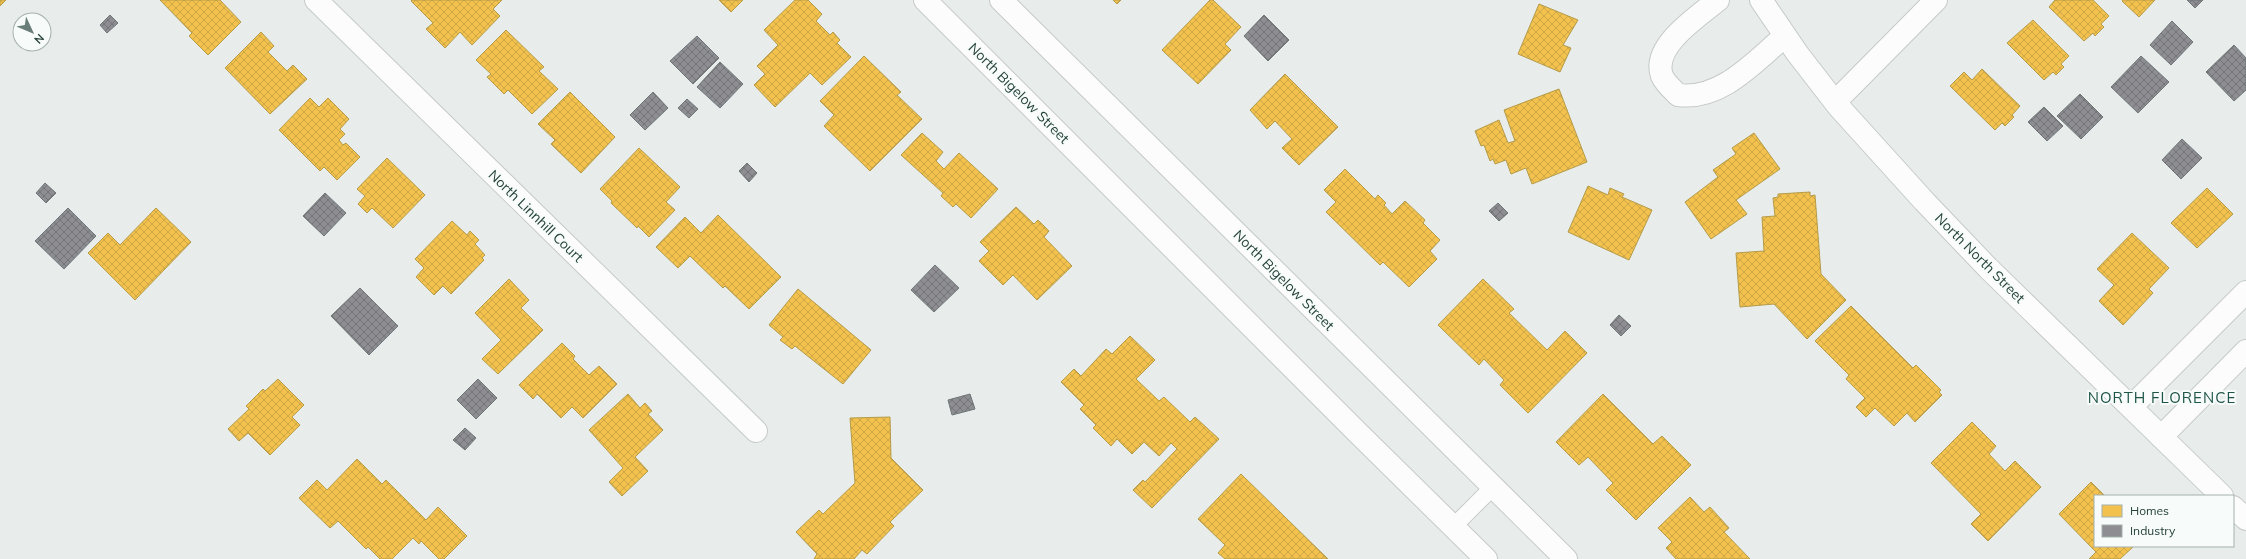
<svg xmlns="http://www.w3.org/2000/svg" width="2246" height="559" viewBox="0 0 2246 559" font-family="Mulish,sans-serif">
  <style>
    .homes { fill: url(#homes-cross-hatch); stroke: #b49b48 }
    .industry { fill: url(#industry-cross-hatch); stroke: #6e7678 }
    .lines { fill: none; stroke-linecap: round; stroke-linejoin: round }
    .lane-casing { stroke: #c5cac8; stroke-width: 18 }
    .street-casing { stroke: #c5cac8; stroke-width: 24 }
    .lane { stroke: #fcfcfc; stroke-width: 16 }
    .street { stroke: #fcfcfc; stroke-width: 22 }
    .labels { text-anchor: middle; stroke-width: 4; stroke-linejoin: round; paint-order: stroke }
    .street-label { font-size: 14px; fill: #24423a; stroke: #f7fbf9 }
    .neighbourhood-label { font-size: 15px; letter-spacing: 1px; fill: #1f5548; stroke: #f7fbf9 }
  </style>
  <defs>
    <pattern id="homes-cross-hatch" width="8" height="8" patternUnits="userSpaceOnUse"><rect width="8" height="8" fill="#f2c14e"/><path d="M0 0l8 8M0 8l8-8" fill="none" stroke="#cfa745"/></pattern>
    <pattern id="industry-cross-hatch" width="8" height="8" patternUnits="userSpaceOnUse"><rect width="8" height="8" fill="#8d8d92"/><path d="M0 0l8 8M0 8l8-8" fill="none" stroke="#737578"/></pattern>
  </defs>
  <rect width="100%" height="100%" fill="#e8edeb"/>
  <path class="homes" d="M0,0h6l-6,6z
    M160,0h60l21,22 -33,33 -19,-19 3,-3z
    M412,0h90l-9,9 7,7 -28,29 -12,-13 -15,16 -19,-19 7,-6 -22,-22z
    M719,0h24l-12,12z
    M795,0h13l14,14 -6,7 14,14 3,-3 7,8 -3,3 14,14 -29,28 -12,-12 -35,34 -21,-22 11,-11 -8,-8 21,-21 -14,-15z
    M1113,0h8l-4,4z
    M1210,0h3l28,27 -16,17 6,6 -33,34 -36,-34z
    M2055,0h38l16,16 -8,8 3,3 -9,9 -2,-3 -9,8 -35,-34z
    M2123,0h32l-16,17 -17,-16z
    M1539,4l39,16 -15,25 8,3 -11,24 -42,-18z
    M2033,20l36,36 -8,8 3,3 -8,8 -3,-3 -9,8 -37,-37z
    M506,30l38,37 -5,4 19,18 -26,25 -24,-24 -4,4 -17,-17 4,-3 -15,-14z
    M261,32l13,14 -6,6 19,19 6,-6 14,14 -37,35 -45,-46z
    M864,56l37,36 -4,3 25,24 -52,52 -46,-45 10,-11 -14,-14z
    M1982,69l38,37 -8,9 2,2 -9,9 -3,-3 -7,7 -45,-44 14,-14 8,8z
    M1285,74l53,53 -39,38 -17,-17 10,-9 -17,-18 -8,8 -17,-19z
    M1559,89l28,73 -55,22 -6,-16 -15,6 -5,-14 -11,4 -2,-5 -3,2 -6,-16 -3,1 -6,-15 24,-11 9,23 7,-2 -11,-31z
    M570,92l45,45 -34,36 -30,-29 4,-4 -17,-16z
    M310,98l9,9 9,-9 21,21 -9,10 5,5 -6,6 4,5 3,-2 14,14 -23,23 -13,-13 -4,4 -41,-41z
    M922,133l21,19 -7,9 8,8 15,-16 39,36 -27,29 -15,-14 -3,3 -12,-11 2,-3 -42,-38z
    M1754,133l26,36 -44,31 11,14 -36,25 -26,-37 33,-25 -5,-7 23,-16 -4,-6z
    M639,148l41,39 -14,15 9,8 -26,27 -11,-11 -1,2 -26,-25 1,-2 -12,-12z
    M387,158l38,37 -32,33 -21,-20 -5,5 -9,-9 7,-8 -8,-7z
    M1345,169l30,30 3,-4 8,8 -2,2 8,9 13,-13 20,19 -2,3 17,17 -10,11 7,8 -28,28 -26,-25 -3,3 -54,-53 10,-10 -12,-12z
    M1588,186l20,9 2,-7 14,6 -2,3 30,13 -23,50 -61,-28z
    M2207,188l26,26 -36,34 -26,-25z
    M1810,192v4l5,-1 6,79 25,26 -39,39 -33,-35 -34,3 -4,-54 28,-2 -2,-34 13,-1 -2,-18 5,-1v-3z
    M1016,207l18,17 4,-4 11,11 -5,6 28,29 -35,34 -24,-25 -10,10 -24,-24 10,-10 -9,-9z
    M156,208l35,34 -56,58 -47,-47 20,-20 12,12z
    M718,215l63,62 -32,32 -24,-23 -2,2 -33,-32 -12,12 -22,-21 29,-30 16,16z
    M452,221l15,14 3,-4 9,9 -4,4 10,11 -3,3 2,2 -33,34 -8,-8 -9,9 -18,-18 8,-9 -9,-9z
    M2132,233l37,35 -20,21 4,4 -30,32 -24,-24 15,-16 -17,-16z
    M509,279l20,21 -8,8 22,22 -45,44 -16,-15 19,-19 -26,-27z
    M1483,279l31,30 -5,4 38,37 18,-19 22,22 -59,60 -28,-28 4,-5 -20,-21 -5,6 -41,-40z
    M798,289l73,61 -28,34 -48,-38 -3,3 -12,-9 3,-3 -14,-12z
    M1851,306l62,62 3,-3 25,25 -2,2 3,3 -27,27 -8,-9 -13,13 -19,-18 -9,9 -10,-10 9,-9 -19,-19 3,-4 -34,-34z
    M1130,336l25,24 -19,19 23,22 5,-4 26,25 5,-5 24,22 -67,69 -19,-18 10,-10 2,2 32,-33 -6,-6 -12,13 -15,-14 -12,12 -15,-15 -6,7 -18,-18 3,-3 -16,-16 4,-4 -23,-23 13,-13 7,7 25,-27 6,5z
    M562,343l13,13 -2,3 16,16 10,-9 18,18 -34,34 -11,-11 -11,11 -24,-24 -4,5 -14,-14z
    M278,379l26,26 -12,12 8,8 -30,30 -22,-22 -9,8 -11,-12 21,-20 -3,-3 17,-17 2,2z
    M628,394l12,14 5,-5 7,8 -4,3 15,16 -28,27 13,14 -26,25 -13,-14 14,-14 -34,-38z
    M1603,394l50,50 9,-8 29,29 -55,55 -30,-30 7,-7 -25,-26 -9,8 -23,-23z
    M890,417l1,41 32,32 -33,32 4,4 -27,28 -5,-4 -8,9h-40l3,-5 -21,-22 23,-22 4,4 32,-31 -5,-65z
    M1972,422l24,24 -7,8 16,17 10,-10 26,26 -53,54 -17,-17 10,-10 -50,-51z
    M357,459l25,25 4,-4 40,40 12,-13 29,29 -23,23h-5l-18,-18 -2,3 -6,-6 -21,21h-12l-12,-12 -2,2 -28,-28 -8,7 -31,-30 18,-18 10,10z
    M1241,474l87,85h-103l-7,-6 7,-8 -27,-26z
    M2091,482l14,14h-10v50h39l-14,13h-31l7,-7 -37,-38z
    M1690,497l14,15 6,-5 19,21 -5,4 26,27h-74l-10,-11 6,-6 -14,-14z"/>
  <path class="industry" d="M2187,0h16l-8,8z
    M110,15l8,8 -11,10 -7,-8z
    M1264,15l25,25 -21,21 -24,-25z
    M2172,21l21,21 -22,23 -21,-20z
    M697,36l22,22 -26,26 -23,-23z
    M2234,45l12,13v32l-12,11 -28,-29z
    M2141,56l28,26 -31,31 -27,-26z
    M720,62l23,22 -23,24 -23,-21z
    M653,92l15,16 -23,22 -15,-15z
    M2080,94l23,23 -22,22 -24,-23z
    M687,99l11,10 -9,9 -11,-10z
    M2044,107l19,19 -16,15 -19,-19z
    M2182,139l20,19 -21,21 -19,-19z
    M747,163l10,10 -8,9 -10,-11z
    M45,183l11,10 -10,10 -10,-10z
    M325,193l21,20 -22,23 -21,-20z
    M1498,203l10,10 -9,8 -10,-10z
    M68,208l28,28 -32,33 -29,-28z
    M935,265l24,23 -25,24 -23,-22z
    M360,288l38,38 -29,29 -38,-39z
    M1619,315l12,11 -10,10 -11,-11z
    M478,379l19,19 -21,21 -19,-19z
    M970,394l5,15 -23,6 -4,-15z
    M465,428l11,10 -11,12 -12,-10z"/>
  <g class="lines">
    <defs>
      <path id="lane" d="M1453,527l40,-40"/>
      <path id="street" d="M316,0l440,431
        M925,0l434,434 127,125
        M1001,0l565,559
        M1718,0c-19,16 -67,46 -56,76 3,7 11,14 16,19 43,6 77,-34 107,-59
        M1761,0l36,53 41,53 86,95 64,67 234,228
        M1835,102l101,-102
        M2131,407l115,-115
        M2161,437l85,-86
        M2233,507l13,12"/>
    </defs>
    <use href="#lane" class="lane-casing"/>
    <use href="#street" class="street-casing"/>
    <use href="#lane" class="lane"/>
    <use href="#street" class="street"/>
  </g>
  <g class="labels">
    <g class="street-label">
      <text transform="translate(1019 93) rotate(45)" y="5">North Bigelow Street</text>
      <text transform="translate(536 216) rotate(44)" y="5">North Linnhill Court</text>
      <text transform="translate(1980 258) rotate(45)" y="5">North North Street</text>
      <text transform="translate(1284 280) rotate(45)" y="5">North Bigelow Street</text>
    </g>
    <g class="neighbourhood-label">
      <text x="2162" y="403">NORTH FLORENCE</text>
    </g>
  </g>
  <rect x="2094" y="495" width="140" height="52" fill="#f7fbf9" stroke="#a3b1ad"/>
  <rect x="2102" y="505" width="20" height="12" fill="#f2c14e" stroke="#a3b1ad"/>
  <text x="2130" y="515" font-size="12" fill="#24423a">Homes</text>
  <rect x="2102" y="525" width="20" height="12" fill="#8d8d92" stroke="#a3b1ad"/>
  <text x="2130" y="535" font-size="12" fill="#24423a">Industry</text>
  <g transform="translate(32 32) rotate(134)"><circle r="19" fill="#f7fbf9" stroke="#a3b1ad"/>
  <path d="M0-3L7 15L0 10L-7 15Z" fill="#697e78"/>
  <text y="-6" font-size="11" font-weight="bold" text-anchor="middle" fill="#24423a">N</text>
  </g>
</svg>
